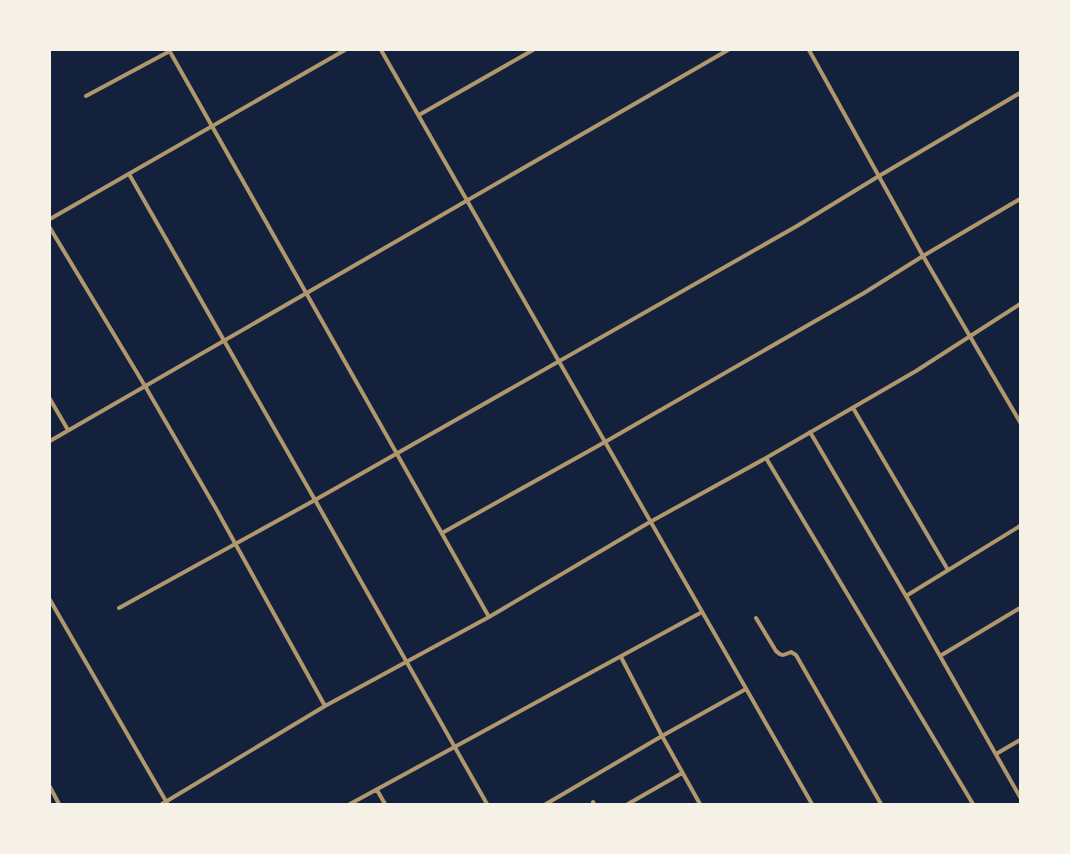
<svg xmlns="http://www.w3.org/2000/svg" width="1070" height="854" viewBox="0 0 1070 854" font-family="'Fira Sans Condensed',sans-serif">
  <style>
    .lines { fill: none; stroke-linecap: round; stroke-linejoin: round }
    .minor { stroke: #b1986c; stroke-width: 4 }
  </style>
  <rect width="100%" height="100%" fill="#14213d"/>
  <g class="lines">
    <path class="minor" d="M169,50l320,567
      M381,50l431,754
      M809,50l114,206 97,166
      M86,96l84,-45
      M419,115l114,-65
      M129,174l186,326 172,304
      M50,219l295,-169
      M50,228l95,158 70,121 110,199
      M50,399l18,31
      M853,408l95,162
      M810,432l96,164 114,201
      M50,441l678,-391
      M766,458l207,346
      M442,533l163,-91 259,-149 59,-37 97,-57
      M906,596l114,-70
      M50,600l117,203
      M119,608l196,-108 482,-274 82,-50 141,-83
      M756,618l20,33c6,6 8,4 15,1l5,3 85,149
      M940,656l80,-48
      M621,657l41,79 38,68
      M996,754l24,-14
      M50,787l9,17
      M377,790l8,14
      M593,802l1,2
      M162,804l163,-98 164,-89 161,-95 116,-64 150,-87 104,-67
      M350,804l352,-192
      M546,804l116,-68 84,-47
      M628,804l54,-31"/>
  </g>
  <rect width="1070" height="854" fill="none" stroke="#f6f1e7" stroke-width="102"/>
</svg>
